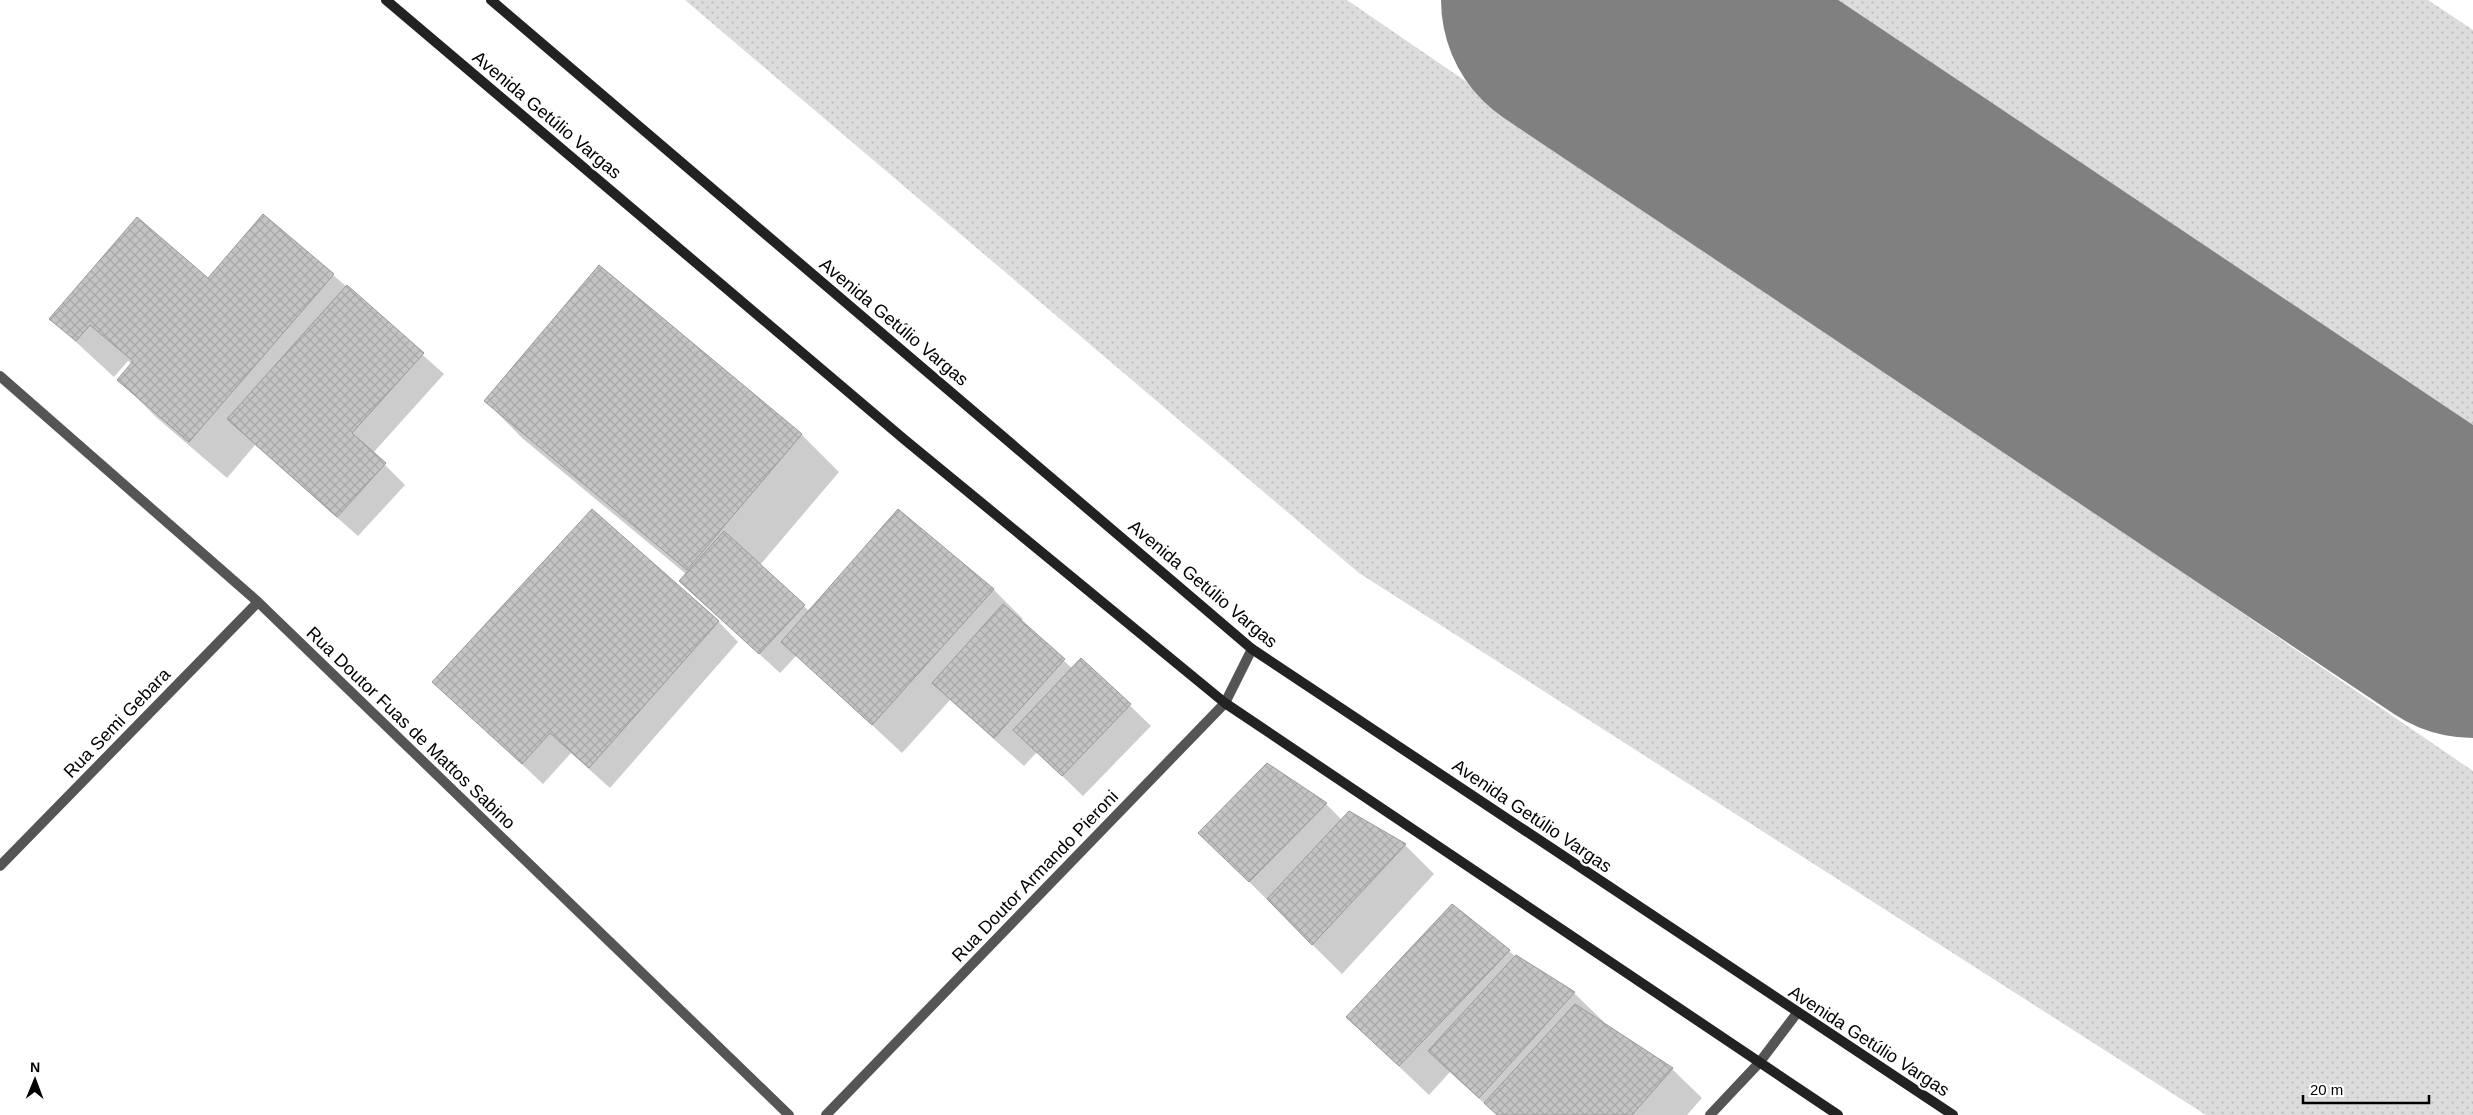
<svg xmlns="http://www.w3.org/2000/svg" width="2473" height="1115" viewBox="0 0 2473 1115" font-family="Arial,sans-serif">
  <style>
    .grass { fill: url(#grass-dots) }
    .shadow { fill: #0003 }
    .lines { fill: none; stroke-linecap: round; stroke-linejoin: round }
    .runway { stroke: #808080; stroke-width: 284 }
    .building { fill: url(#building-cross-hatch); stroke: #999 }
    .minor { stroke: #555; stroke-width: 10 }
    .secondary { stroke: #222; stroke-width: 10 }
    .labels { text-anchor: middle; stroke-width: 5; stroke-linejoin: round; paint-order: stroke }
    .street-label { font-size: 18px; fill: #000; stroke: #fff }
  </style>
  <defs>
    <pattern id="grass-dots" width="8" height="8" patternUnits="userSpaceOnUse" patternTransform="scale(1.25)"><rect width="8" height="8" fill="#dcdcdc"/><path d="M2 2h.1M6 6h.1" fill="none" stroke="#bbb" stroke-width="1.8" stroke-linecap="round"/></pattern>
    <pattern id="building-cross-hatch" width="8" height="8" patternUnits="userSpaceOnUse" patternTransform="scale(1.25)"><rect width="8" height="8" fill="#c4c4c4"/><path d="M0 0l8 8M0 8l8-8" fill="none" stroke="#a7a7a7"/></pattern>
  </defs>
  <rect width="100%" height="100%" fill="#fff"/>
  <path class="grass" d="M685,0h662l1126,771v344h-267l-847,-542z
    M1803,0h625l45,30v421z"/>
  <path class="shadow" d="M263,215l84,72 97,87 -71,79 32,32 -47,51 -103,-91 -28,33 -71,-61 -37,-37 13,-16 -4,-3 -14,16 -63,-58 157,-40z
    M599,267l203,168 37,37 -79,93 50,47 89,-101 95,79 29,29 -2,3 52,47 9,-10 69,67 -68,70 -46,-44 -13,14 -74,-66 -48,53 -105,-98 -17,18 -100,-92 6,-7 -164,-136 -36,-37z
    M718,621l20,21 -128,146 -39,-35 -28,31 -109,-102z
    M1267,765l59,39 16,16 63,25 29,29 -92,100 -122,-121z
    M1509,951l7,6 58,36 30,29 -2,2 70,45 30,29 -15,17h-190l-47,-43 -21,23 -82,-78z"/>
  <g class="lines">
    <path class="runway" d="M1583,0l890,596"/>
  </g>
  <path class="building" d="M263,214l71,60 -145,168 -72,-62 16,-19 -43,-36 -14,16 -27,-22 88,-102 71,61z
    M599,265l203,169 -115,136 -203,-169z
    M347,285l77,68 -72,80 34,30 -49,54 -110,-98z
    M592,509l127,112 -130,147 -39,-35 -28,31 -90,-82z
    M898,509l96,80 -122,136 -91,-83z
    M724,531l81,74 -46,49 -80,-73z
    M1003,604l62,55 -71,79 -62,-55z
    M1081,658l50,46 -69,72 -49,-46z
    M1267,763l60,40 -78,79 -51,-49z
    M1349,811l57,33 -94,101 -45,-46z
    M1452,904l58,46 -111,116 -53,-49z
    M1516,955l59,37 -96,106 -51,-47z
    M1575,1004l98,64 -41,47h-135l-13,-12z"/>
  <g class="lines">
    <path class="minor" d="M0,376l258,226 531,513
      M0,866l258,-264
      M826,1115l399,-412 27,-54
      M1710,1115l49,-52 38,-50"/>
    <path class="secondary" d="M386,0l519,440 320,263 613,412
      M491,0l761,649 701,466"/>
  </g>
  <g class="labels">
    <g class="street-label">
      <text transform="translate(547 115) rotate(40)" y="6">Avenida Getúlio Vargas</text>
      <text transform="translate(894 322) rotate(40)" y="6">Avenida Getúlio Vargas</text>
      <text transform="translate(1203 584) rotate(40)" y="6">Avenida Getúlio Vargas</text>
      <text transform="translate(117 723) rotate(-46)" y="6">Rua Semi Gebara</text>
      <text transform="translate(411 728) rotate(44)" y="6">Rua Doutor Fuas de Mattos Sabino</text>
      <text transform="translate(1532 816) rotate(34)" y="6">Avenida Getúlio Vargas</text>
      <text transform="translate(1035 876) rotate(-46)" y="6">Rua Doutor Armando Pieroni</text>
      <text transform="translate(1869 1041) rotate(33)" y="6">Avenida Getúlio Vargas</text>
    </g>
  </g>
  <g transform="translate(35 1080) rotate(1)" stroke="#ffffff" stroke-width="4" paint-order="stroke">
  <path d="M0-4L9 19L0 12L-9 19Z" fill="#000000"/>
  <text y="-8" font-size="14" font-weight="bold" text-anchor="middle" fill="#000000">N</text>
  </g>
  <path d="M2303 1095v8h126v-8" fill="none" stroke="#000000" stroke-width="2.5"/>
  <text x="2310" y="1095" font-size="15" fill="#000000" stroke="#ffffff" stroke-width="4" paint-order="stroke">20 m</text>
</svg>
